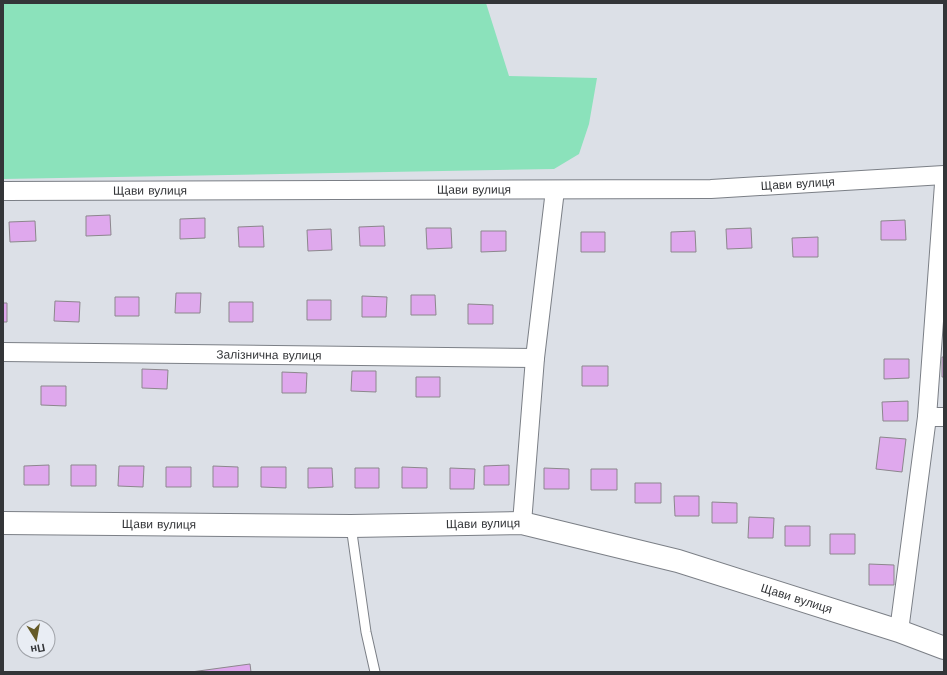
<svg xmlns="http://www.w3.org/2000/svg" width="947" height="675" viewBox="0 0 947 675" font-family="'Work Sans',sans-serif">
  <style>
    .green { fill: #8be2bb }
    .building { fill: #dfa8ed; stroke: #8c878d }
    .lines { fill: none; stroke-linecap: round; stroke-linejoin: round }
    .service-casing { stroke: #7b7f86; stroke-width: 11 }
    .minor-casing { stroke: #7b7f86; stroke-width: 20 }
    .secondary-casing { stroke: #7b7f86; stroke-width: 24 }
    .service { stroke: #fff; stroke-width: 9 }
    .minor { stroke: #fff; stroke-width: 18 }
    .secondary { stroke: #fff; stroke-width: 22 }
    .labels { text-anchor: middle; stroke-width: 3; stroke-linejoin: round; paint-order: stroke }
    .street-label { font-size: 12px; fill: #333538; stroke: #e9edf4 }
  </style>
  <rect width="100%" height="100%" fill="#dce0e7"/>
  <path class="green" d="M3,3h483l23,73 88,2 -8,46 -10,30 -25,15 -551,10z"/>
  <path class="building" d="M110,215l1,20 -25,1v-20z
    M205,218v20l-25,1v-20z
    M905,220l1,20h-25v-19z
    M35,221l1,20 -26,1 -1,-20z
    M263,226l1,21h-25l-1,-20z
    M384,226l1,20h-25l-1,-19z
    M426,228h25l1,20 -25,1z
    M751,228l1,20 -25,1 -1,-20z
    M331,229l1,21 -24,1 -1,-21z
    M481,231h25v20l-25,1z
    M695,231l1,21h-25v-20z
    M581,232h24v20h-24z
    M818,237v20h-25l-1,-19z
    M176,293h25l-1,20h-25z
    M411,295h24l1,20h-25z
    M362,296l25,1 -1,20h-24z
    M115,297h24v19h-24z
    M307,300h24v20h-24z
    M55,301l25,1 -1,20 -25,-1z
    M229,302h24v20h-24z
    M3,303h4v19h-4z
    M468,304l25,1v19h-25z
    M942,357h2v20h-2z
    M884,359h25v19l-25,1z
    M582,366h26v20h-26z
    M142,369l26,1 -1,19 -25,-1z
    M352,371h24v21l-25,-1z
    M282,372l25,1 -1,20h-24z
    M416,377h24v20h-24z
    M41,386h25v20l-25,-1z
    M908,401v20h-25l-1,-19z
    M880,437l26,2 -4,33 -26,-3z
    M49,465v20h-25v-19z
    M71,465h25v21h-25z
    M509,465v20h-25v-19z
    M119,466h25l-1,21 -25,-1z
    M213,466l25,1v20h-25z
    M166,467h25v20h-25z
    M261,467h25v21l-25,-1z
    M402,467l25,1v20h-25z
    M308,468h24l1,19 -25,1z
    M355,468h24v20h-24z
    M450,468l25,1 -1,20h-24z
    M544,468l25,1v20h-25z
    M591,469h26v21h-26z
    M635,483h26v20h-26z
    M674,496h25v20h-24z
    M712,502l25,1v20h-25z
    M749,517l25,1 -1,20h-25z
    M785,526h25v20h-25z
    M830,534h25v20h-25z
    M869,564l25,1v20h-25z
    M250,664l1,8h-60z"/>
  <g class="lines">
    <defs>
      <path id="service" d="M351,526l15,106 9,40"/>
      <g id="minor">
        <path id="s1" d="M3,191l708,-2 233,-14"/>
        <path id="s2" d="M3,352l532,6"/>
        <path d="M927,417h17"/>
        <path d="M522,523l13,-165 20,-168"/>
        <path d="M899,631l28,-214 17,-233"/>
      </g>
      <g id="secondary">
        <path id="s3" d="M3,523l348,3 171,-3 156,38 221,70 45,17"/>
      </g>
    </defs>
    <use href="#service" class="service-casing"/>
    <use href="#minor" class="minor-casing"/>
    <use href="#secondary" class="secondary-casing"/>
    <use href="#service" class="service"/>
    <use href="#minor" class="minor"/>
    <use href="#secondary" class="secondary"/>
  </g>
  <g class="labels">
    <g class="street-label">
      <text dy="4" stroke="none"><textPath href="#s1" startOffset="795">Щави вулиця</textPath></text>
      <text dy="4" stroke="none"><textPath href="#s1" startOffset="471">Щави вулиця</textPath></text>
      <text dy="4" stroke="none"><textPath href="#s1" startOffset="147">Щави вулиця</textPath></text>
      <text dy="4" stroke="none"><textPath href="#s2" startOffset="266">Залізнична вулиця</textPath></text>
      <text dy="4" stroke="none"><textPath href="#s3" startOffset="480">Щави вулиця</textPath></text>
      <text dy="4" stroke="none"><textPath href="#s3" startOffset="156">Щави вулиця</textPath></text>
      <text dy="4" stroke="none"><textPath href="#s3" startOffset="804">Щави вулиця</textPath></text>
    </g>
  </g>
  <rect width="947" height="675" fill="none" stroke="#333538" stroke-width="8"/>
  <g transform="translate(36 639) rotate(169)"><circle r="19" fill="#e9edf4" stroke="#a0a3a9"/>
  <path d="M0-3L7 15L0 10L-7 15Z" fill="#655a27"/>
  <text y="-6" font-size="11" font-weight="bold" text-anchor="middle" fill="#333538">Пн</text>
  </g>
</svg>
